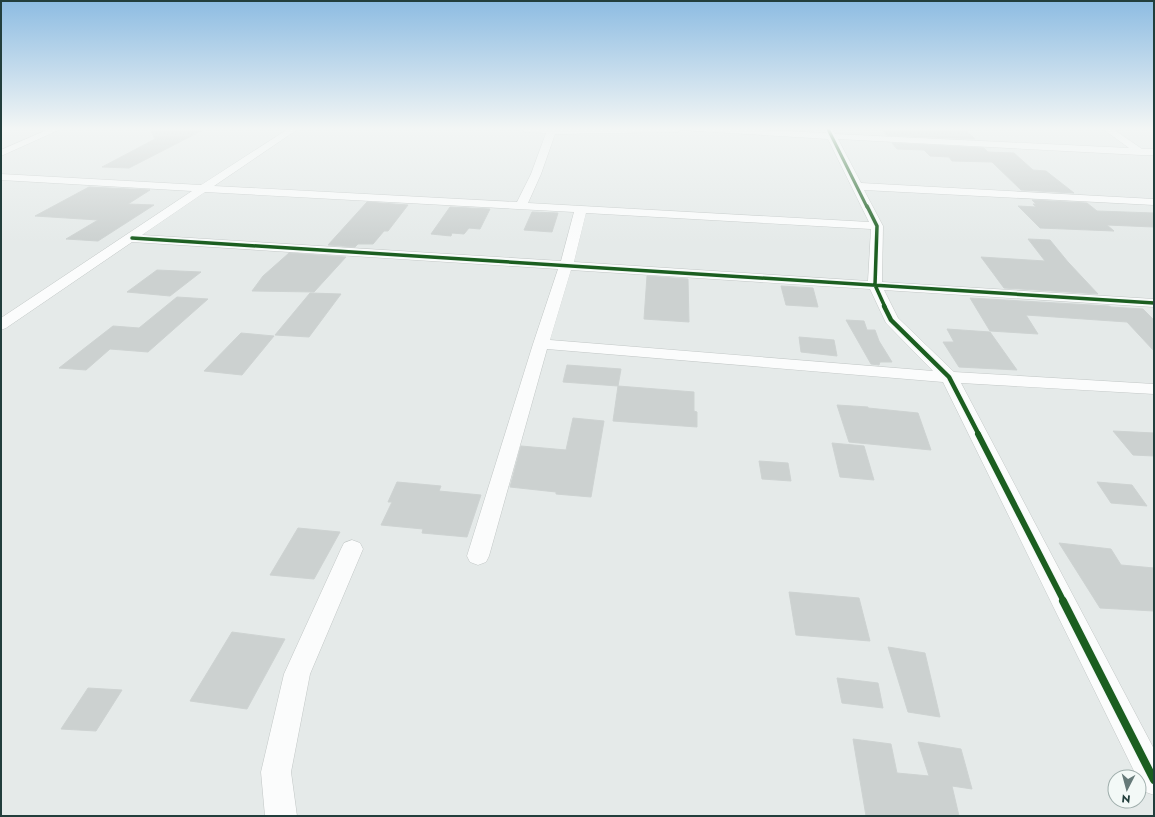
<svg xmlns="http://www.w3.org/2000/svg" width="1155" height="817" viewBox="0 0 1155 817" font-family="Jost,sans-serif">
  <style>
    .building { fill: #ccd1d0; stroke: #ced3d2 }
    .lines { fill: none; stroke-linecap: round; stroke-linejoin: round }
    .minor-casing { stroke: #c2c7c6; stroke-width: 1 }
    .minor { fill: #fbfcfc; fill-rule: evenodd }
    .cycleway-far4-casing { stroke: #f3f9f7; stroke-width: 4.5 }
    .cycleway-far3-casing { stroke: #f3f9f7; stroke-width: 5.5 }
    .cycleway-far2-casing { stroke: #f3f9f7; stroke-width: 7 }
    .cycleway-far1-casing { stroke: #f3f9f7; stroke-width: 8 }
    .cycleway-casing { stroke: #f3f9f7; stroke-width: 10 }
    .cycleway-far4 { stroke: #1b5e20; stroke-width: 3 }
    .cycleway-far3 { stroke: #1b5e20; stroke-width: 3.5 }
    .cycleway-far2 { stroke: #1b5e20; stroke-width: 4.5 }
    .cycleway-far1 { stroke: #1b5e20; stroke-width: 6 }
    .cycleway { stroke: #1b5e20; stroke-width: 8 }
  </style>
  <rect width="100%" height="100%" fill="#e5eae9"/>
  <path class="building" d="M150,129h55l-76,39 -27,-1 53,-28z
    M882,129l85,2 8,8 -89,-4z
    M892,143l92,5 4,4 26,1 19,17 13,1 28,22 -53,-3 -29,-28 -40,-1 -3,-4 -19,-1 -6,-6 -27,-1z
    M89,187l61,3 -22,14 26,1 -56,36 -32,-2 32,-19 -63,-4z
    M1032,200l55,3 10,8 57,2v14l-47,-2 7,6 -74,-3 -22,-22 18,1 -3,-3h3z
    M367,202l41,3 -20,26h-4l-11,13h-15l-3,3 -27,-2z
    M450,207l40,2 -10,20 -11,-1 -5,6 -12,-1 -1,3 -20,-2z
    M532,212l26,1 -6,19 -28,-2z
    M1028,239l22,1 18,22 30,32 -94,-6 -23,-31 64,4z
    M289,253l57,4 -32,35 -62,-1 11,-15z
    M157,270l44,2 -31,24 -43,-4z
    M647,276l41,3 1,43 -45,-3z
    M781,286l32,2 5,19 -32,-2z
    M310,293l31,1 -32,43 -34,-2z
    M177,297l31,2 -60,53 -38,-3 -24,21 -27,-2 54,-42 26,2z
    M970,298l139,8 2,1 32,2 11,11v31l-27,-29 -101,-7 12,19 -48,-3z
    M846,320l18,1 3,9h8l4,11 13,21h-12l-1,3 -8,-1z
    M947,329l43,3 27,38 -58,-3 -16,-25h11z
    M241,333l33,3 -32,39 -38,-4z
    M799,337l35,3 3,16 -36,-4z
    M567,365l54,4 -3,17 -55,-4z
    M618,386l76,6v19l3,1v15l-84,-6z
    M837,405l31,2v1l50,5 13,37 -82,-8z
    M573,418l31,3 -13,76 -35,-3v-2l-46,-5 11,-41 45,4z
    M1113,431l41,2v23l-21,-1z
    M832,443l32,3 10,34 -34,-3z
    M759,461l29,2 3,18 -29,-2z
    M397,482l44,4 -2,5 42,4 -14,42 -45,-4 1,-4 -42,-4 11,-23h-4z
    M1097,482l35,3 15,21 -36,-3z
    M298,528l42,4 -26,47 -44,-4z
    M1059,543l52,6 10,16 33,3v43l-54,-3z
    M789,592l70,6 11,43 -74,-6z
    M232,632l53,7 -38,70 -57,-8z
    M888,647l37,6 15,64 -32,-5z
    M837,678l41,5 5,25 -41,-5z
    M88,688l34,2 -26,41 -35,-2z
    M853,739l38,5 6,29 32,3 -11,-34 43,7 11,40 -20,-3 7,30h-93z"/>
  <g class="lines">
    <defs>
      <path id="minor" d="M49,129h12l-60,27v-6z
        M288,129h10l-84,57 303,16 14,-28 15,-41 -21,-1 -4,-3h219l86,4 -2,-4h8l3,5 294,14 -26,-19h10l29,20h12v6h-13l-303,-16 23,44 293,16v6l-290,-15 19,36 -1,56 272,17v8l-270,-17 14,28 56,54 200,12v10l-193,-11 193,366v46l-11,-4 -4,-9v-5h-2l-194,-395 -396,-33 -58,207 -3,6 -8,3 -8,-3 -3,-6 66,-212 25,-75 -426,-27 -126,86 -5,2v-12l191,-127 -191,-11v-6l200,11zM680,130l148,9 41,83 -341,-19 13,-29 14,-40 122,-2zM205,192l369,20 -13,49 -419,-26zM586,213l285,16 -3,52 -294,-19zM571,270l299,19 16,34 47,48 -383,-31z
        M352,540l8,3 3,6 -53,125 -19,98 6,44h-32l-4,-44 23,-98 57,-125 3,-6z"/>
    </defs>
    <use href="#minor" class="minor-casing"/>
    <use href="#minor" class="minor"/>
    <defs>
      <path id="cycleway-far4" d="M828,129l39,78"/>
      <path id="cycleway-far3" d="M867,206l10,20 -2,59 10,22
        M132,238l1022,65"/>
      <path id="cycleway-far2" d="M884,306l7,14 58,57 30,58"/>
      <path id="cycleway-far1" d="M978,434l86,168"/>
      <path id="cycleway" d="M1063,601l91,179"/>
    </defs>
    <use href="#cycleway-far4" class="cycleway-far4-casing"/>
    <use href="#cycleway-far3" class="cycleway-far3-casing"/>
    <use href="#cycleway-far2" class="cycleway-far2-casing"/>
    <use href="#cycleway-far1" class="cycleway-far1-casing"/>
    <use href="#cycleway" class="cycleway-casing"/>
    <use href="#cycleway-far4" class="cycleway-far4"/>
    <use href="#cycleway-far3" class="cycleway-far3"/>
    <use href="#cycleway-far2" class="cycleway-far2"/>
    <use href="#cycleway-far1" class="cycleway-far1"/>
    <use href="#cycleway" class="cycleway"/>
  </g>
  <linearGradient id="sky" x2="0" y2="1"><stop stop-color="#8dbce2"/><stop offset="0.53" stop-color="#f3f6f5"/><stop offset="1" stop-color="#f3f6f5" stop-opacity="0"/></linearGradient>
  <rect width="1155" height="243" fill="url(#sky)"/>
  <rect width="1155" height="817" fill="none" stroke="#223e3c" stroke-width="4"/>
  <g transform="translate(1127 789) rotate(186)"><circle r="19" fill="#f3f9f7" stroke="#9faeac"/>
  <path d="M0-3L7 15L0 10L-7 15Z" fill="#667a79"/>
  <text y="-6" font-size="11" font-weight="bold" text-anchor="middle" fill="#223e3c">N</text>
  </g>
</svg>
